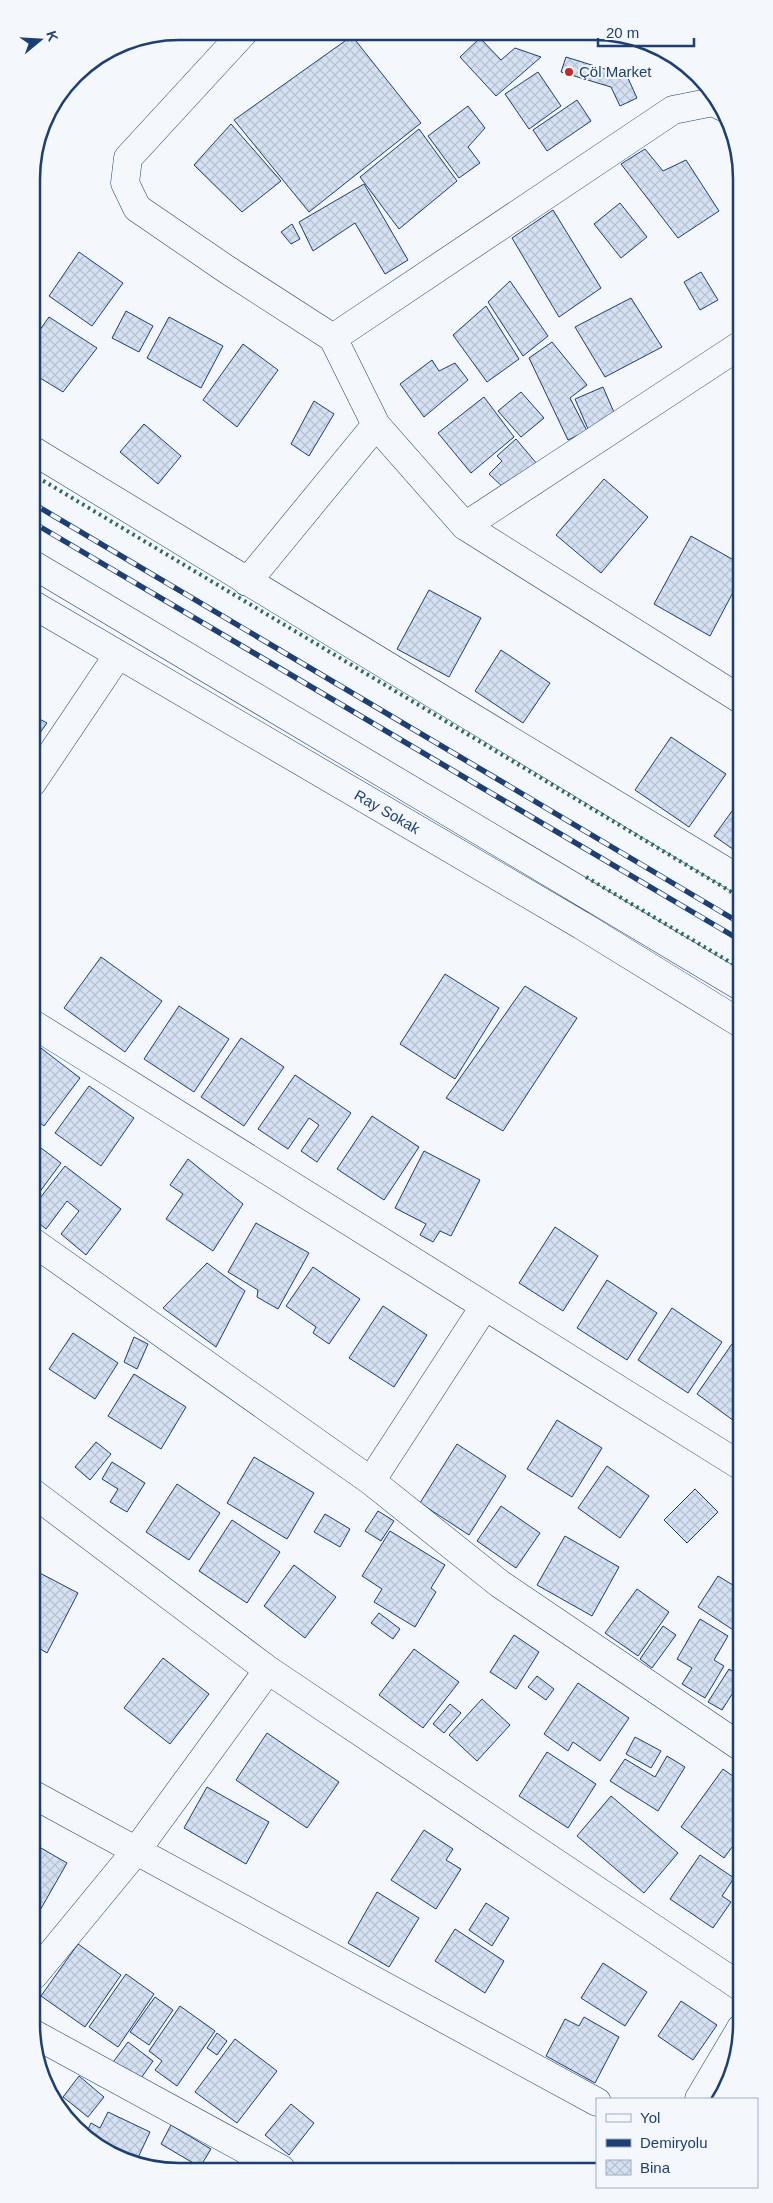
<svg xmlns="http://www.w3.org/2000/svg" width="773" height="2203" viewBox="0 0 773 2203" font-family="Arial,sans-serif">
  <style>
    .building { fill: url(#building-cross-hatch); stroke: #1d3f73 }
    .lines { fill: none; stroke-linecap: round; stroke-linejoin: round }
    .street-casing { stroke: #1d3f73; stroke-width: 29 }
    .secondary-casing { stroke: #1d3f73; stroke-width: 29 }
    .street { stroke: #f4f7fb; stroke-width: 28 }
    .secondary { stroke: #f4f7fb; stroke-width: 28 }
    .rail-casing { stroke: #1d3f73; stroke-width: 5.5 }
    .rail { stroke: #f4f7fb; stroke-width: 4; stroke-dasharray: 11; stroke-linecap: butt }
    .hedge { stroke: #2c6c60; stroke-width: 4; stroke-dasharray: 2.5 4; stroke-linecap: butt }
    .poi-dot { fill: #c62828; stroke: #f4f7fb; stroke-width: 2 }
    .labels { text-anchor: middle; stroke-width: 4; stroke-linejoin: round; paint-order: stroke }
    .poi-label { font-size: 15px; fill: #1d3f73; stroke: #f4f7fb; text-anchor: start }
    .street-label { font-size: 15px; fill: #1d3f73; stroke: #f4f7fb }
    .rim { fill: none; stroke: #1d3f73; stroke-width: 2.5 }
  </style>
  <defs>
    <pattern id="building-cross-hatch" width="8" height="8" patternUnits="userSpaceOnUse" patternTransform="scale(1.25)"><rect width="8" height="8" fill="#d5e0f0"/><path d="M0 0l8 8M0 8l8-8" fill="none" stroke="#b6c1d1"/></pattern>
  </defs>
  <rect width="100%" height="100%" fill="#f4f7fb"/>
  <path class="building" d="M352,36l69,87 -112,89 -75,-92z
    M480,38l21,22 14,-12 26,9 -45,39 -36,-39z
    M566,57l61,19 10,22 -17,8 -9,-19 -50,-15z
    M538,72l23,34 -32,23 -24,-35z
    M577,100l14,21 -44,30 -14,-21z
    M468,106l17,22 -17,19 12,16 -21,15 -31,-42z
    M231,124l50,57 -39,31 -48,-47z
    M419,129l38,52 -58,48 -39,-52z
    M645,149l18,22 23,-11 33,51 -41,27 -57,-74z
    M364,184l44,76 -23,14 -30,-51 -42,28 -14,-29z
    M620,203l27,34 -26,21 -27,-34z
    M553,210l48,78 -42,29 -47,-79z
    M292,224l8,15 -9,5 -10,-12z
    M79,252l44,31 -31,43 -43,-30z
    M701,272l17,28 -18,10 -16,-28z
    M510,281l38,55 -25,20 -35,-54z
    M631,298l31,49 -57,30 -30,-50z
    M486,306l33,53 -32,23 -34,-47z
    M126,311l27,15 -14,26 -27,-14z
    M49,317l48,31 -34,44 -31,-19v-32z
    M169,317l54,29 -22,42 -54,-30z
    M552,342l35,43 -17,13 17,33 -19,9 -39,-82z
    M243,344l35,26 -41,57 -34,-27z
    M432,360l7,11 16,-8 13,17 -44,37 -24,-33z
    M603,387l13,30 -28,12 -13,-30z
    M521,392l23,26 -23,19 -23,-26z
    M484,397l30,40 -43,36 -33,-40z
    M314,401l20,13 -25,42 -18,-12z
    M144,424l37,32 -23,28 -38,-32z
    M516,439l21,25 -31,26 -17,-16 13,-13 -5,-5z
    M604,479l44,38 -47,56 -45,-38z
    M691,536l48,27v18l-29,55 -56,-32z
    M429,590l52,28 -32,59 -52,-28z
    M501,650l49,33 -27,40 -48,-32z
    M32,715l15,8 -15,21z
    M671,737l55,37 -37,53 -54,-37z
    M740,800v54l-26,-18z
    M101,957l61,44 -37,51 -61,-44z
    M445,974l54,34 -44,71 -55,-35z
    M525,986l52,32 -74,113 -57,-33z
    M179,1006l50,33 -35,53 -50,-33z
    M241,1038l43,29 -40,59 -43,-29z
    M33,1042l47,36 -36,48 -11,-9z
    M295,1075l56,38 -34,49 -16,-11 18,-26 -10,-7 -21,31 -30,-20z
    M89,1086l45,32 -33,48 -46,-33z
    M372,1116l47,31 -35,53 -47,-31z
    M33,1142l28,21 -28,38z
    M424,1151l56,29 -29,56 -11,-5 -7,11 -13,-7 6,-11 -31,-16z
    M188,1159l55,45 -30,47 -47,-32 17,-25 -13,-9z
    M65,1166l56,43 -35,46 -25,-21 18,-23 -12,-10 -21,28 -13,-11v-11z
    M256,1223l53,30 -31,56 -21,-12 1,-7 -30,-18z
    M555,1227l43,29 -35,55 -44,-28z
    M207,1263l38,28 -29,56 -53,-39z
    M313,1267l47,32 -31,45 -16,-11 3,-6 -30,-21z
    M607,1280l50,33 -30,47 -50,-32z
    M383,1306l44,29 -33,52 -45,-29z
    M672,1308l50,34 -34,51 -50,-33z
    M73,1333l45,30 -23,36 -46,-30z
    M134,1337l14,7 -11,25 -13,-7z
    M732,1344l9,7v75l-44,-32z
    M134,1374l52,33 -25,42 -53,-33z
    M557,1420l45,28 -30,49 -45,-28z
    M96,1442l15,12 -21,26 -15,-13z
    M457,1444l49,32 -37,59 -49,-32z
    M254,1457l60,36 -27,46 -60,-36z
    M112,1462l33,21 -18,29 -17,-10 8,-13 -16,-10z
    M607,1466l42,30 -29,42 -42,-30z
    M177,1484l43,29 -31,47 -43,-28z
    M695,1489l23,23 -31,31 -23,-23z
    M501,1506l39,27 -24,35 -39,-27z
    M378,1511l16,10 -13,20 -16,-10z
    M325,1514l25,15 -10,18 -26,-15z
    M232,1520l48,32 -33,51 -48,-32z
    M390,1531l55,34 -14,23 5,4 -21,35 -41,-25 8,-13 -20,-13z
    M565,1536l54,31 -27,49 -55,-31z
    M294,1565l42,32 -31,41 -41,-32z
    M34,1570l44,23 -31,60 -13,-8z
    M718,1576l23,14v45l-43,-28z
    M637,1589l32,23 -31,44 -33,-23z
    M379,1613l21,16 -7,10 -22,-16z
    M700,1619l28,17 -14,24 10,6 -19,32 -23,-14 10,-16 -15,-9z
    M663,1626l13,9 -24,33 -12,-9z
    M514,1635l25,17 -23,37 -26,-17z
    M414,1649l45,33 -36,46 -44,-33z
    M163,1658l46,36 -39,50 -46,-36z
    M729,1669l12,7v4l-19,30 -14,-8z
    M537,1676l17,13 -8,11 -18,-13z
    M578,1683l51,35 -29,43 -27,-19 -5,9 -24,-17z
    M482,1699l28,26 -33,36 -28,-26z
    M450,1704l11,9 -17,20 -11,-9z
    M267,1733l72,49 -32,46 -71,-48z
    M635,1737l26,14 -10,17 -25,-14z
    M547,1752l49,32 -28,44 -49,-32z
    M667,1756l18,11 -27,44 -48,-30 15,-22 30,18z
    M723,1769l18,13v53l-17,23 -43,-31z
    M207,1787l62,35 -23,42 -62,-36z
    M611,1796l67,57 -34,40 -67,-57z
    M424,1830l29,19 -7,11 15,9 -25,40 -45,-29z
    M34,1844l33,19 -28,49 -5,-2z
    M700,1855l34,23 -12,18 9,6 -18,26 -43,-29z
    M377,1892l42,26 -30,49 -41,-24z
    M486,1903l23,15 -17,28 -23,-16z
    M455,1929l49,32 -19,32 -50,-32z
    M78,1944l43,31 -36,52 -44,-31z
    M603,1963l44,29 -22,34 -44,-28z
    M126,1974l28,20 -36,53 -29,-20z
    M155,1997l18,13 -24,35 -19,-13z
    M681,2001l36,24 -24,35 -35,-24z
    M180,2006l35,25 -38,55 -22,-16 7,-9 -13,-10z
    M584,2017l35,20 -24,46 -49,-27 19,-37 14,7z
    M217,2033l10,8 -10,14 -10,-7z
    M235,2039l42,32 -40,52 -42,-31z
    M128,2042l25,19 -16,23 -26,-19z
    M79,2076l25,21 -16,20 -25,-20z
    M291,2104l23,19 -25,32 -24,-20z
    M108,2112l42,20 -15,32 -22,-8 -28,-20 6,-13 9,5z
    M171,2125l40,24 -11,18 -39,-23z
    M152,2160l22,9 -25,-1z
    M451,2162l10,7h-15z"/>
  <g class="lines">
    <defs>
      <path id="street" d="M244,32l-116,126 -3,25 12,25 89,61 107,69 43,87 89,101 275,173
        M333,338l340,-228 40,-8 10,5
        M32,450l708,430
        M465,526l274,-180
        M247,582l129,-157
        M32,783l86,-128
        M33,1024l708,442
        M33,1242l338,239 129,103 241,163
        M371,1481l113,-174
        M33,1493l235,177 473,317
        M34,1795l563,307
        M34,1975l102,-124 132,-181
        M34,2034l247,135
        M699,2099l42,-71"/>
      <path id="secondary" d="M32,564l708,422
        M32,604l549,321 159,98"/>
    </defs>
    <use href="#street" class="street-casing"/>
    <use href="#secondary" class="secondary-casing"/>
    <use href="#street" class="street"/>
    <use href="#secondary" class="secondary"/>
    <defs>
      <path id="rail" d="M32,503l708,420
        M32,522l708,418"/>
    </defs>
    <use href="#rail" class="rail-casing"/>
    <use href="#rail" class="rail"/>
    <path class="hedge" d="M32,474l708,423
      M586,877l154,91"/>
  </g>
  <circle class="poi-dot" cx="569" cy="72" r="5"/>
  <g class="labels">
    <g class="poi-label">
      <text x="579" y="77">Çöl Market</text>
    </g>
    <g class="street-label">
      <text transform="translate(387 812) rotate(30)" y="5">Ray Sokak</text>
    </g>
  </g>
  <path d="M0 0H773V2203H0ZM179 40H594A139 139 0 0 1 733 179V2024A139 139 0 0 1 594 2163H179A139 139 0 0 1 40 2024V179A139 139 0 0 1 179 40Z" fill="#f4f7fb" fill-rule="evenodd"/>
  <path class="rim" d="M179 40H594A139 139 0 0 1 733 179V2024A139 139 0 0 1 594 2163H179A139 139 0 0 1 40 2024V179A139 139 0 0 1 179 40Z"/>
  <rect x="596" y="2098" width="162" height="90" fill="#f4f7fb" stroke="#9eadc5"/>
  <rect x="606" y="2114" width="25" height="8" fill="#f4f7fb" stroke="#9eadc5"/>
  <text x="640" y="2123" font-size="15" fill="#1d3f73">Yol</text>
  <rect x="606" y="2139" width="25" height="8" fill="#1d3f73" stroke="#9eadc5"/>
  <text x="640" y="2148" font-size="15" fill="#1d3f73">Demiryolu</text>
  <rect x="606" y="2160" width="25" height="15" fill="url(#building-cross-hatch)" stroke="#9eadc5"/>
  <text x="640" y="2173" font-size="15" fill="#1d3f73">Bina</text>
  <g transform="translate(40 40) rotate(72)" stroke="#f4f7fb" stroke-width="4" paint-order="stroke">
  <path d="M0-4L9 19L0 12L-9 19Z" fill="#1d3f73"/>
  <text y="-8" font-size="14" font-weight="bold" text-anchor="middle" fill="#1d3f73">K</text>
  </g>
  <path d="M598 38v8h96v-8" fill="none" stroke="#1d3f73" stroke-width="2.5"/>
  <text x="606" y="38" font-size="15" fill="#1d3f73" stroke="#f4f7fb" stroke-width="4" paint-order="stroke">20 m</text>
</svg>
